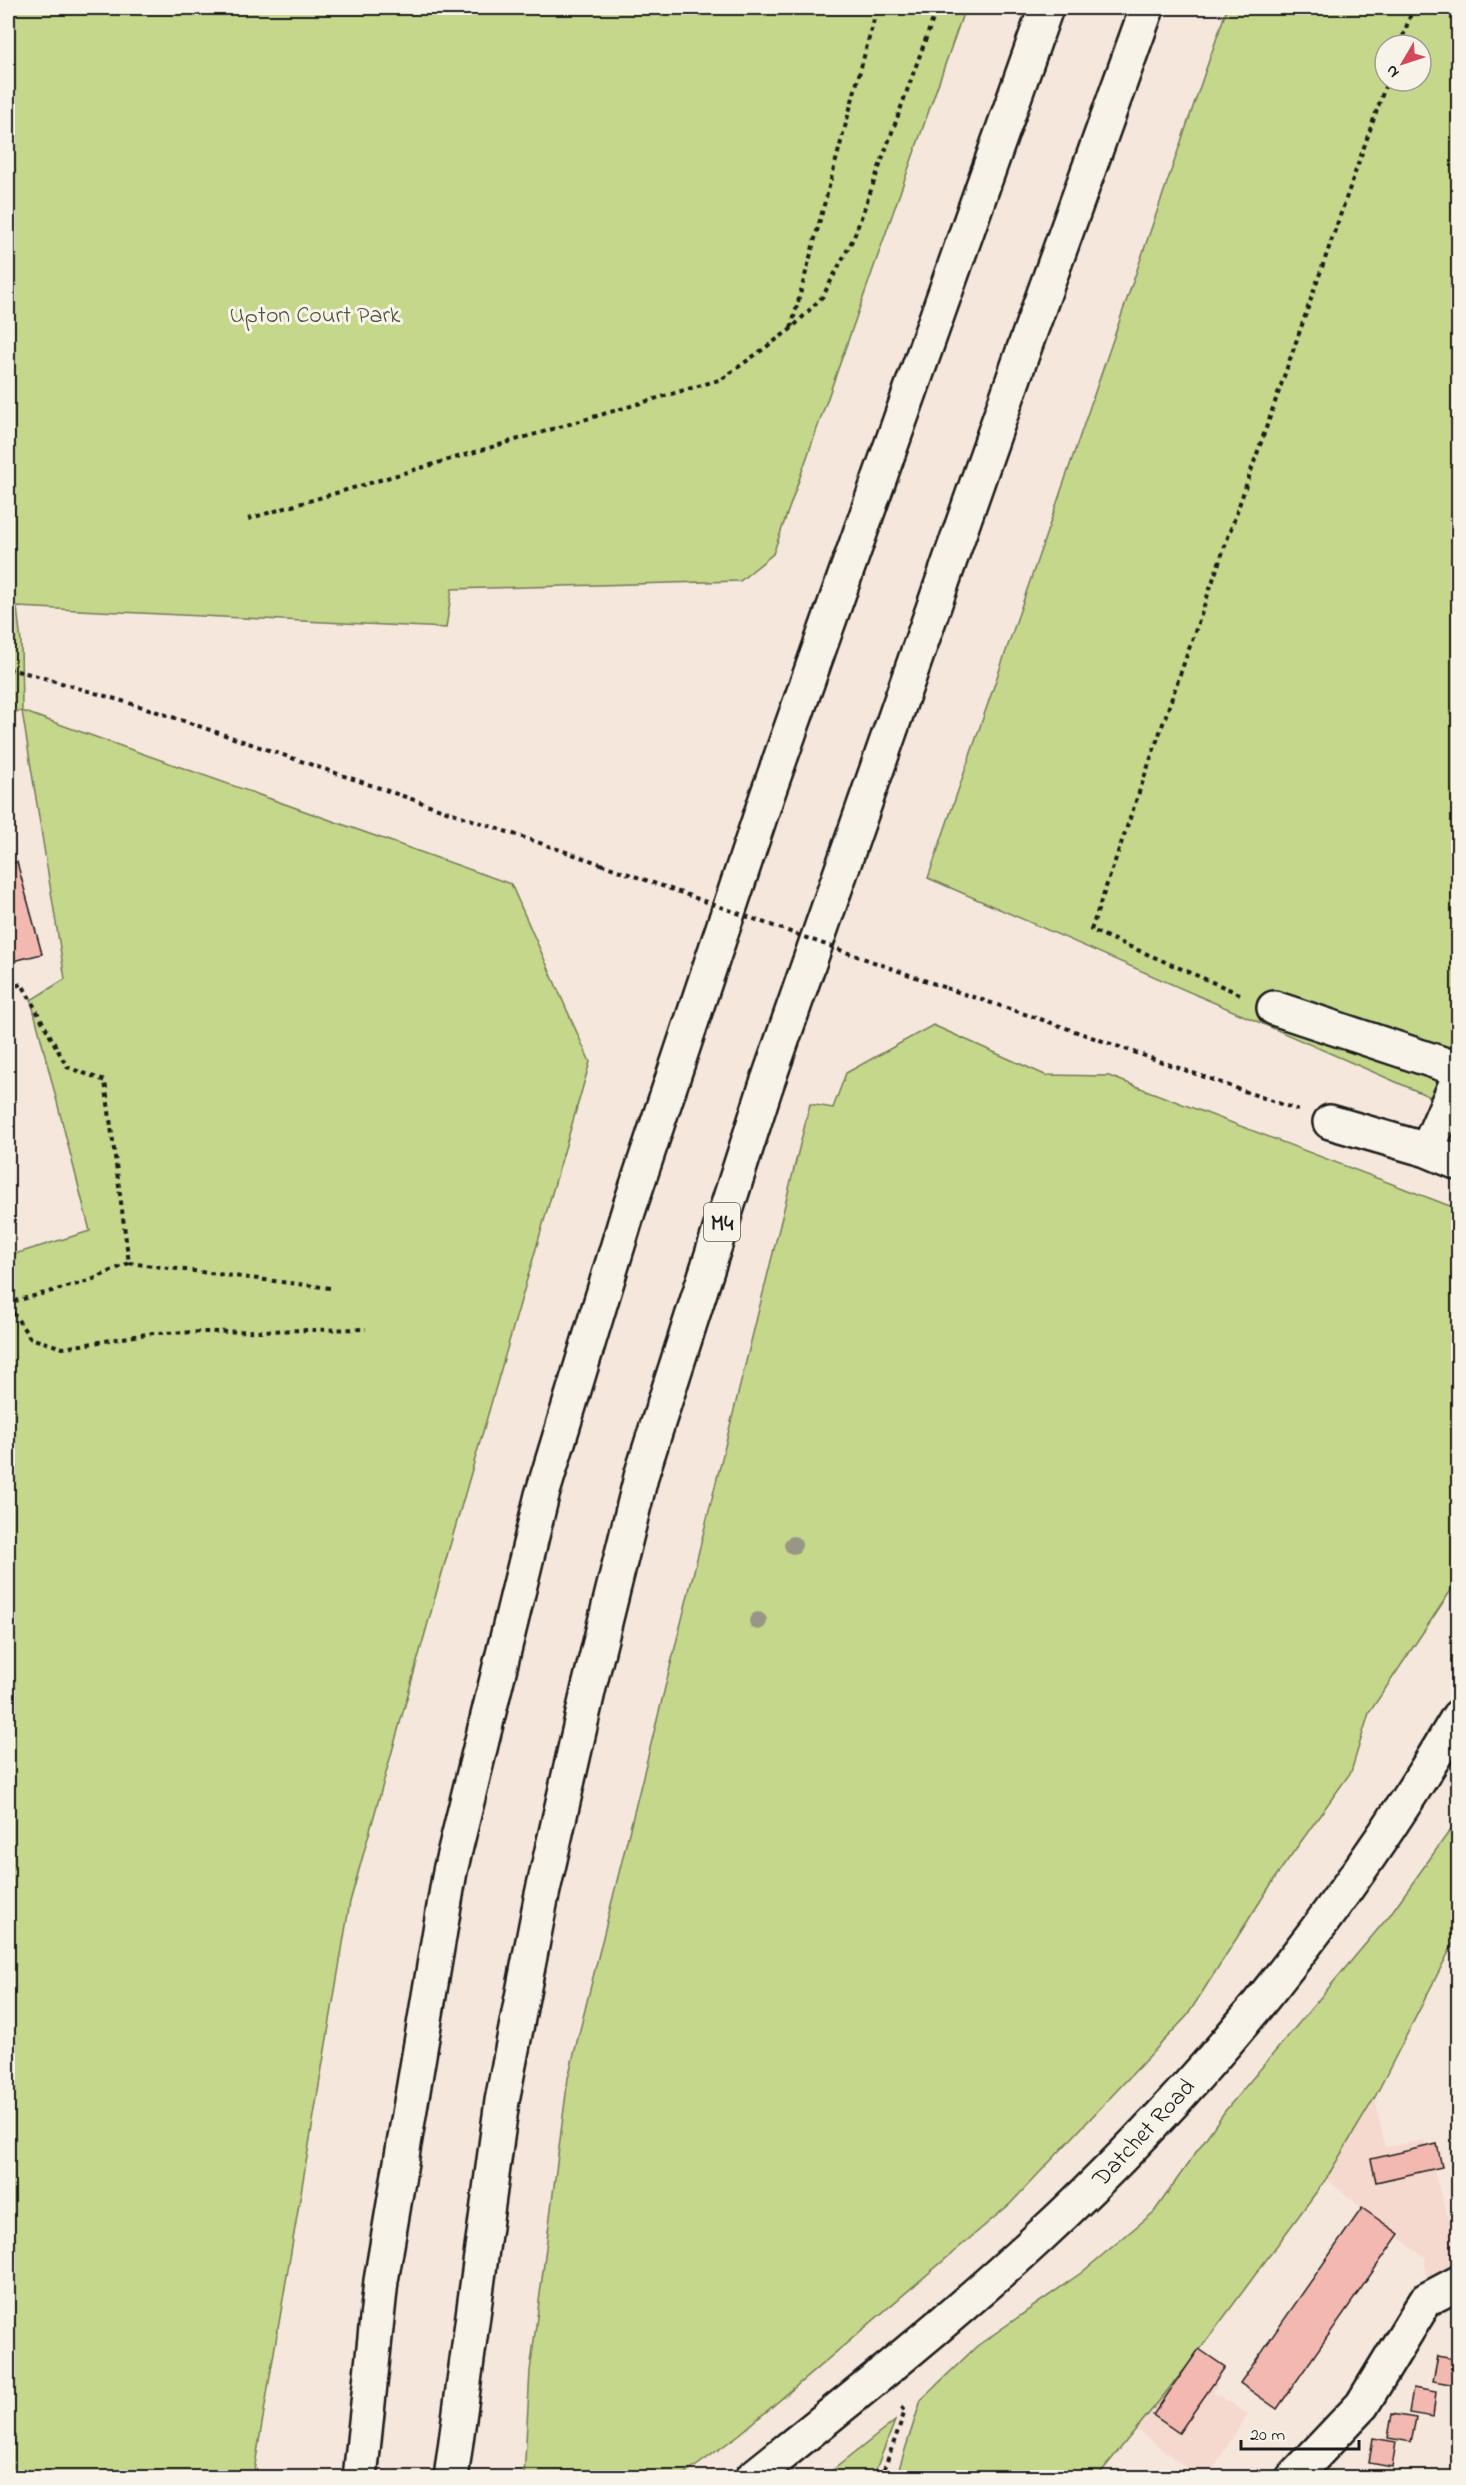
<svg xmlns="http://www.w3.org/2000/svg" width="1466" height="2485" viewBox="0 0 1466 2485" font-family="'Indie Flower',sans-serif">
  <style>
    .built { fill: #f5d9cf }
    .green { fill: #c4d78b; stroke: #707a54; stroke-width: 1.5; fill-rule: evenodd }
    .building { fill: #f3b8af; stroke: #1c1c1c; stroke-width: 1.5 }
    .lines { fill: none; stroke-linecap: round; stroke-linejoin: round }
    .minor-casing { stroke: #1c1c1c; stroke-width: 38 }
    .major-casing { stroke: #1c1c1c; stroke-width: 38 }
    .highway-casing { stroke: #1c1c1c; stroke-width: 38 }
    .path { stroke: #1c1c1c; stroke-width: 4; stroke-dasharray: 4.5 4.5; stroke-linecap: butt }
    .minor { stroke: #f7f3e8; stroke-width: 33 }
    .major { stroke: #f7f3e8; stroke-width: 33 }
    .highway { stroke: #f7f3e8; stroke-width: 33 }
    .path-bridge { stroke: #1c1c1c; stroke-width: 4; stroke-dasharray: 4.5 4.5; stroke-linecap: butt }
    .tree { fill: #9a9685 }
    .labels { text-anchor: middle; stroke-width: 6; stroke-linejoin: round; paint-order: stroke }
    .shield { fill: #f7f3e8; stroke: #5e5c59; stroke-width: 1.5 }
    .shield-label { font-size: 22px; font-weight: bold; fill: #1c1c1c }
    .park-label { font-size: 24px; fill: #4e543d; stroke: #f7f3e8 }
    .street-label { font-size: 24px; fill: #1c1c1c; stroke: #f7f3e8 }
  </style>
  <rect width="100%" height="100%" fill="#f6e7dd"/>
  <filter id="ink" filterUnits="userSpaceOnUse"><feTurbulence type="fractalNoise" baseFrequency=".0167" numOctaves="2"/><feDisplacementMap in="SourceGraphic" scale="12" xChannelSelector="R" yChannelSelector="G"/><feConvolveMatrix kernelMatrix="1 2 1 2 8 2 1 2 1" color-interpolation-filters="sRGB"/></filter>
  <g filter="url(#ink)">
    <path class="built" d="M1375,2097l10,50 39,-7 34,108v12l-32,21 -1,-23 -99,-79z
      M1190,2363l29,21 -6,8 35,22 -40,63h-10l-62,-48z"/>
    <path class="green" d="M8,8h957l-192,546 -33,27 -288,8 -6,39 -429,-21 4,35 1,69 489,173 79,178 -152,525 -88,315 -97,575h-245v-1221l82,-25 -59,-231 34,-21 -43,-268 -14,2z
      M1227,8h231v1101l-530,-231zM1385,45h36v36h-36z
      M933,1025l112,50 64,1 349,133v371l-89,133 -18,59 -74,103 -90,141 -177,188 -270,230 -59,43h-157l6,-106 38,-293 242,-974 23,4 13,-35z
      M1458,1819v115l-83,163 -49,82 -136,184 -93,114 -201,1 25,-78 56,-54 104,-73 73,-61 71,-101 164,-195z
      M895,2421l-22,56h-49z"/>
    <path class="building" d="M17,862l25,92 -29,7 -5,-22v-75z
      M1437,2144l5,23 -66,15 -5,-23z
      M1458,2163v18l-6,-15z
      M1362,2208l37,26 -122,175 -37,-26z
      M1199,2349l26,18 -46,66 -26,-18z
      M1438,2356l20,4 -2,25 -23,-4z
      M1413,2388l23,4 -3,25 -24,-4z
      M1392,2414l24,4 -5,24 -23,-4z
      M1373,2438l23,4 -4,25 -23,-4z"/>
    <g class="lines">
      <defs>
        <path id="minor" d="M1274,1008l184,61
          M1330,1122l97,28 31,13
          M1427,1150l31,-71
          M1293,2478l69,-73 64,-105 32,-17"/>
        <path id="major" d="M752,2478c96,-77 192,-153 282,-236 166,-153 310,-331 424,-525"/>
        <path id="highway" d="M360,2478l21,-197 69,-410 92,-376 87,-286 138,-413 279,-788
          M451,2478l51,-377 39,-202 48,-212 53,-214 123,-384 255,-729 127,-352"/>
      </defs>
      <use href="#minor" class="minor-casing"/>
      <use href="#major" class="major-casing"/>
      <use href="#highway" class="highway-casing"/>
      <path class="path" d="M1400,45l13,-37
        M791,328l86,-320
        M248,519l474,-140 69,-50 32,-33 31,-59 83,-229
        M8,669l26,6 112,33 455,156
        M8,988l14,-4 45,83 38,14 24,182 -40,18 -81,22
        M946,988l97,32 255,90
        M1240,994l-149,-64 296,-849
        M129,1263l201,25
        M8,1305l22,33 33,10 90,-15 213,-4
        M881,2478l24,-67 -4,-5"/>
      <use href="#minor" class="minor"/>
      <use href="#major" class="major"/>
      <use href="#highway" class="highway"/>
      <path class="path-bridge" d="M601,864l345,124"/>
    </g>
    <g class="tree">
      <circle cx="793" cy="1545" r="9"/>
      <circle cx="758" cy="1621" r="9"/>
    </g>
  </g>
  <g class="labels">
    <rect class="shield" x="704" y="1203" width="36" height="38" rx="4.5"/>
    <g class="shield-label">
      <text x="722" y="1230">M4</text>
    </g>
    <g class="park-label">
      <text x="315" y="322">Upton Court Park</text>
    </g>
    <g class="street-label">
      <text transform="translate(1143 2132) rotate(-47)" y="8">Datchet Road</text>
    </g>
  </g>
  <rect width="1466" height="2485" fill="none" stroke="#f7f3e8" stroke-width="30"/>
  <rect x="15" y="15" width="1436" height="2455" fill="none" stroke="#1c1c1c" stroke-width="2" filter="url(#ink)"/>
  <g transform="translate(1403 63) rotate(231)"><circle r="28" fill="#f7f3e8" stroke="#9f9d96" stroke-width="1.5"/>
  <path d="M0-4.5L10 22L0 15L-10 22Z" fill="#d1495b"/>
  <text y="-9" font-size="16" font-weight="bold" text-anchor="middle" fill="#1c1c1c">N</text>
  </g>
  <path d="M1241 2440v9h118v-9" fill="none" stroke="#1c1c1c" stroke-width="3"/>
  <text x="1250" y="2440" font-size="18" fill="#1c1c1c" stroke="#f7f3e8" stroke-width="4.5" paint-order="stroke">20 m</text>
</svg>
